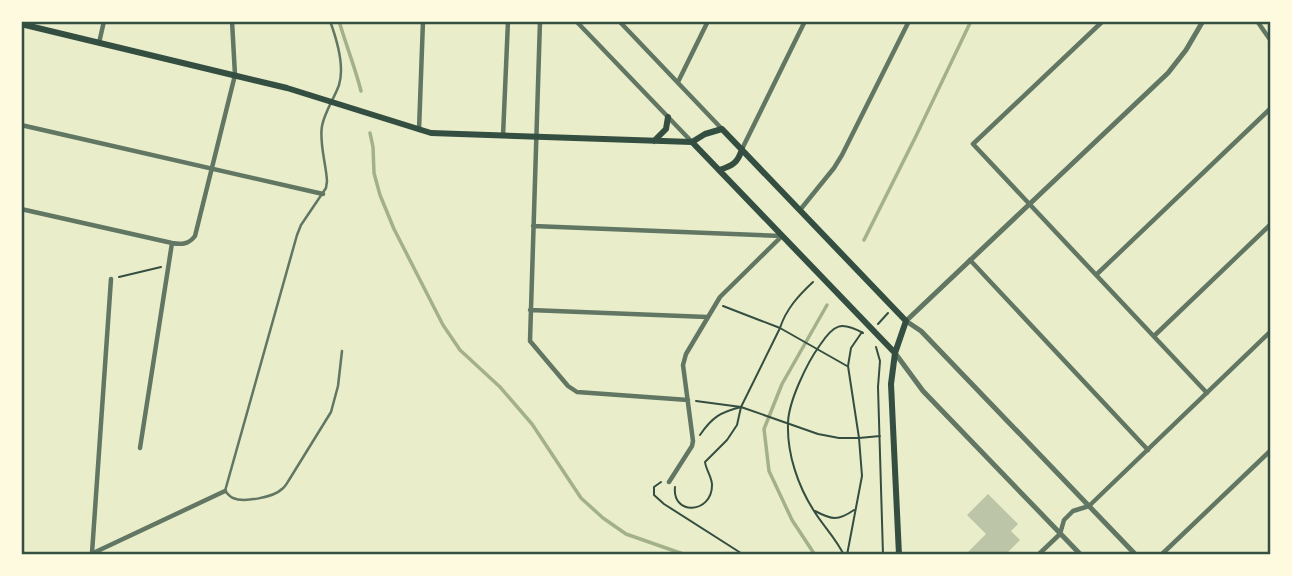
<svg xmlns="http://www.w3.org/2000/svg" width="1292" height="576" viewBox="0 0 1292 576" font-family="'PT Sans Narrow',sans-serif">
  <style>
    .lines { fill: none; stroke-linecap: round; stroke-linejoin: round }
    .stream { stroke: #a3b18a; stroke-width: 3.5 }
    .building { fill: #bcc5a7 }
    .path { stroke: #344e41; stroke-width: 2 }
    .service { stroke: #617663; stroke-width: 2.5 }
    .minor { stroke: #617663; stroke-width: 4.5 }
    .tertiary { stroke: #617663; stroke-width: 5 }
    .secondary { stroke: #344e41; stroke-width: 6 }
    .neatline { fill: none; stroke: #344e41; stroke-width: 2.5 }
  </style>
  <rect width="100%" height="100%" fill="#e9edc9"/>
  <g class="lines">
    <path class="stream" d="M339,21c7,24 16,46 22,70
      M370,133l3,14 1,26 6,22 14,34 49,96 17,25 40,37 32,37 49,74 22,20 23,16 60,21
      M864,240l51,-102 56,-117
      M815,555l-23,-35 -23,-49 -5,-42 18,-45 45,-79"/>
  </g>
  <path class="building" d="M988,494l30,30 -7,7 9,9 -15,15h-40l21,-21 -19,-19z"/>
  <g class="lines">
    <path class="path" d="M119,277l42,-10
      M723,306l57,22 67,38
      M878,324l10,-11
      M876,347l4,14 -2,26 5,168
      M696,401l45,6 77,27 21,4h20l21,-2
      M700,435c12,-18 21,-23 41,-28
      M661,482l-7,5v8l10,9 80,51
      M675,487c-3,29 37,27 37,-2 0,-8 -6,-15 -7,-23l22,-22 10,-15 4,-18 39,-79c6,-19 19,-33 33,-46
      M815,511c17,9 23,10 39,-1
      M844,555c-9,-18 -20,-28 -30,-44 -16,-25 -27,-57 -26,-87 0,-22 19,-61 32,-79 14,-21 21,-24 43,-12
      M847,555l15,-79 -3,-38 -11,-72 3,-18 11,-16"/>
    <path class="service" d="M330,21c7,19 15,45 9,64 -5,14 -14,26 -17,41 -3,17 4,37 5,55l-1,7 -25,37 -4,10 -72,256c2,2 5,6 8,7 11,5 41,-1 49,-9 3,-2 5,-6 7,-9l42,-68 7,-26 4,-35"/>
    <path class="minor" d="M540,21l-10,320 38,45 9,6 111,8
      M576,21l116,121
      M619,21l103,108
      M1103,21l-130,123 234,249
      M1257,21l14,20
      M99,43l5,-22
      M678,82l30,-61
      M21,125l302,69
      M419,130l4,-109
      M503,136l5,-115
      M742,149l63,-128
      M21,209l151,34
      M800,210l34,-42 8,-13 67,-134
      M533,226l249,10
      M970,260l178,190
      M1096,275l175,-167
      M530,310l177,7
      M1154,336l117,-112
      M140,448l32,-205c10,2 17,1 23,-7l40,-161 -3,-54
      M669,482l23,-36 1,-5 -10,-76 3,-11 34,-57 62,-61
      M92,553l19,-274
      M89,555l136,-64
      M1038,555l22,-21 4,-14 9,-9 16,-5 182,-175
      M1161,555l110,-105"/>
    <path class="tertiary" d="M895,353l28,38 158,164
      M1136,555l-215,-224 -15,-10 262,-248 18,-23 17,-29"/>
    <path class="secondary" d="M21,24l266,64 144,45 261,9
      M654,141l12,-12 2,-12
      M692,142l13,-8 17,-5 184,192 -11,32 -4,31 8,171
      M692,142l203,211
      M719,170c13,-4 19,-7 23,-21"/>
  </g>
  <rect width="1292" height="576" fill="none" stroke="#fefae0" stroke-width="46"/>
  <rect x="23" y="23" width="1246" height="530" class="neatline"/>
</svg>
